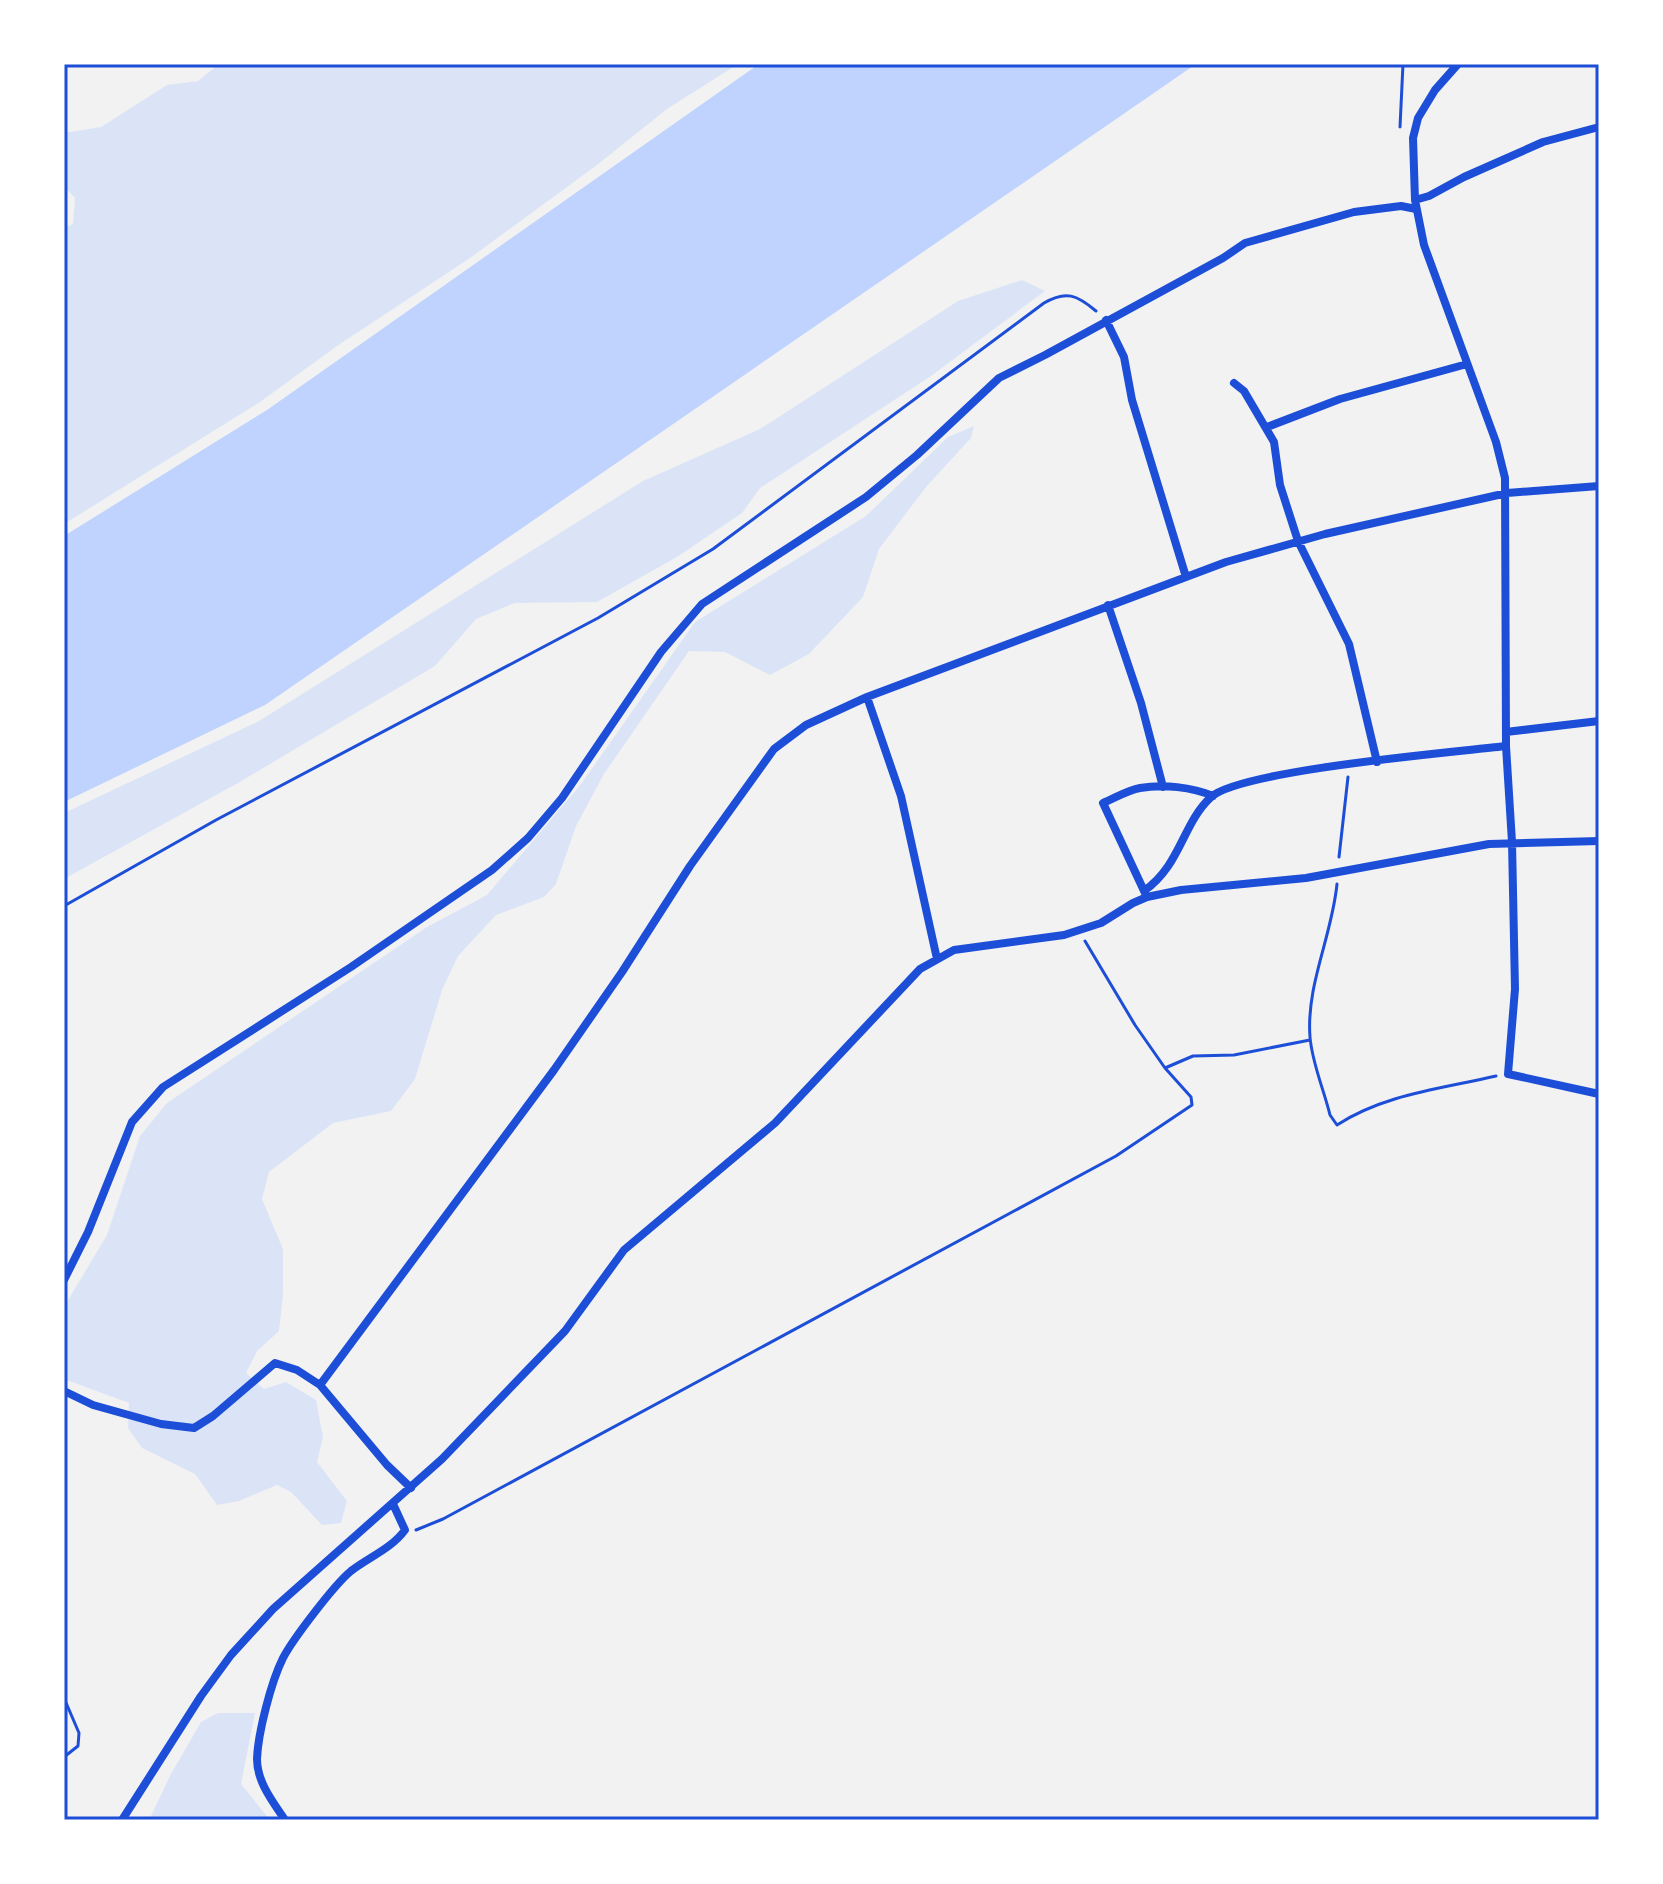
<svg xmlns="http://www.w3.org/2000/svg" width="1663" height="1884" viewBox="0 0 1663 1884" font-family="Bitter,serif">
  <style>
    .green { fill: #dbe4f7 }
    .water { fill: #bfd3fe }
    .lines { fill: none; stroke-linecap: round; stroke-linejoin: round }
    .path { stroke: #1d4ed8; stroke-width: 3 }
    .minor { stroke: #1d4ed8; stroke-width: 8 }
    .neatline { fill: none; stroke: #1d4ed8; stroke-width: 3 }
  </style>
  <rect width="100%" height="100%" fill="#f2f2f2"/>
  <path class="green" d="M219,64h519l-71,45 -70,56 -127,93 -133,88 -77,56 -196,122v-296l9,-4 2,-26 -11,-12v-53l37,-6 66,-42 31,-4z
    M1022,280l23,11 -114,85 -171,112 -18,25 -65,44 -80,45 -82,1 -39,16 -41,47 -197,117 -174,96v-66l195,-92 384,-240 117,-52 198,-128z
    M974,426l-3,12 -45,49 -47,62 -16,48 -54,57 -39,21 -45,-23 -36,-1 -85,123 -28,52 -20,58 -12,13 -48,18 -38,41 -16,34 -27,89 -24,32 -58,12 -64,49 -7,27 21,50v46l-4,36 -22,20 -11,22 18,16 22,-7 30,18 7,37 -6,25 30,39 -6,22 -19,2 -31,-33 -14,-7 -38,16 -22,4 -22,-31 -53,-26 -14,-20 1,-25 -65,-24v-72l43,-72 33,-99 27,-33 260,-176 60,-32 94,-111 114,-162 171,-106 82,-79z
    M218,1713h37l-14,71 29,36h-121l22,-46 30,-52z"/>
  <path class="water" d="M759,64h437l-931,641 -201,97v-266l203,-126z"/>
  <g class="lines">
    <path class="path" d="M1400,127l3,-63
      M1339,857l9,-80
      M1337,884c-5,52 -31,101 -27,153 2,26 14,53 20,78l7,10c48,-31 104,-36 159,-49
      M64,906l152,-86 382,-202 115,-69 331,-246c22,-13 33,-8 52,8
      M1085,941l50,84 30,43 28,-12 41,-1 76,-15
      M416,1530l27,-11 673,-363 76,-51 -1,-8 -26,-29
      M64,1698l15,35 -1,13 -14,11"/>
    <path class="minor" d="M1458,64l-23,26 -17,28 -5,20 2,62 9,45 72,197 9,36 1,268 6,96 3,147 -7,85 91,20
      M1415,200l14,-4 35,-19 79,-35 56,-15
      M1106,320l18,37 8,43 54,177
      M1234,383l10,8 30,51 6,43 18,56 51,103 28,118
      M1267,427l73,-28 127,-35
      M1108,605l33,98 22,84
      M867,697l34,99 36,163
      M1506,732l93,-11
      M1144,891c37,-26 38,-67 67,-94 30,-27 244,-45 295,-51
      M1145,893l-42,-90c12,-5 25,-13 37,-15 23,-4 52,-1 73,8
      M64,1280l24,-48 44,-110 31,-35 188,-120 141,-97 36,-32 34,-40 99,-146 41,-48 164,-107 51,-42 82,-77 46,-23 178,-97 22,-15 109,-31 47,-6 15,3
      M64,1391l29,14 68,19 33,4 19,-12 62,-53 22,7 23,15
      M411,1488l-24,-23 -67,-80 234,-315 68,-98 68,-106 84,-117 32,-24 61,-28 359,-135 99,-28 182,-41 92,-7
      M122,1820l79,-124 30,-41 42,-46 169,-150 123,-128 59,-81 151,-127 145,-154 34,-19 110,-15 37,-12 32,-20 14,-6 34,-7 125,-12 183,-34 110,-3
      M285,1820c-12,-18 -28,-38 -28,-61 1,-26 14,-77 26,-101 10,-19 51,-73 68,-87 18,-14 40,-22 54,-41l-12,-26"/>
  </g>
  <rect width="1663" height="1884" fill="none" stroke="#ffffff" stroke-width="132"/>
  <rect x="66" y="66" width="1531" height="1752" class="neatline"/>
</svg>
